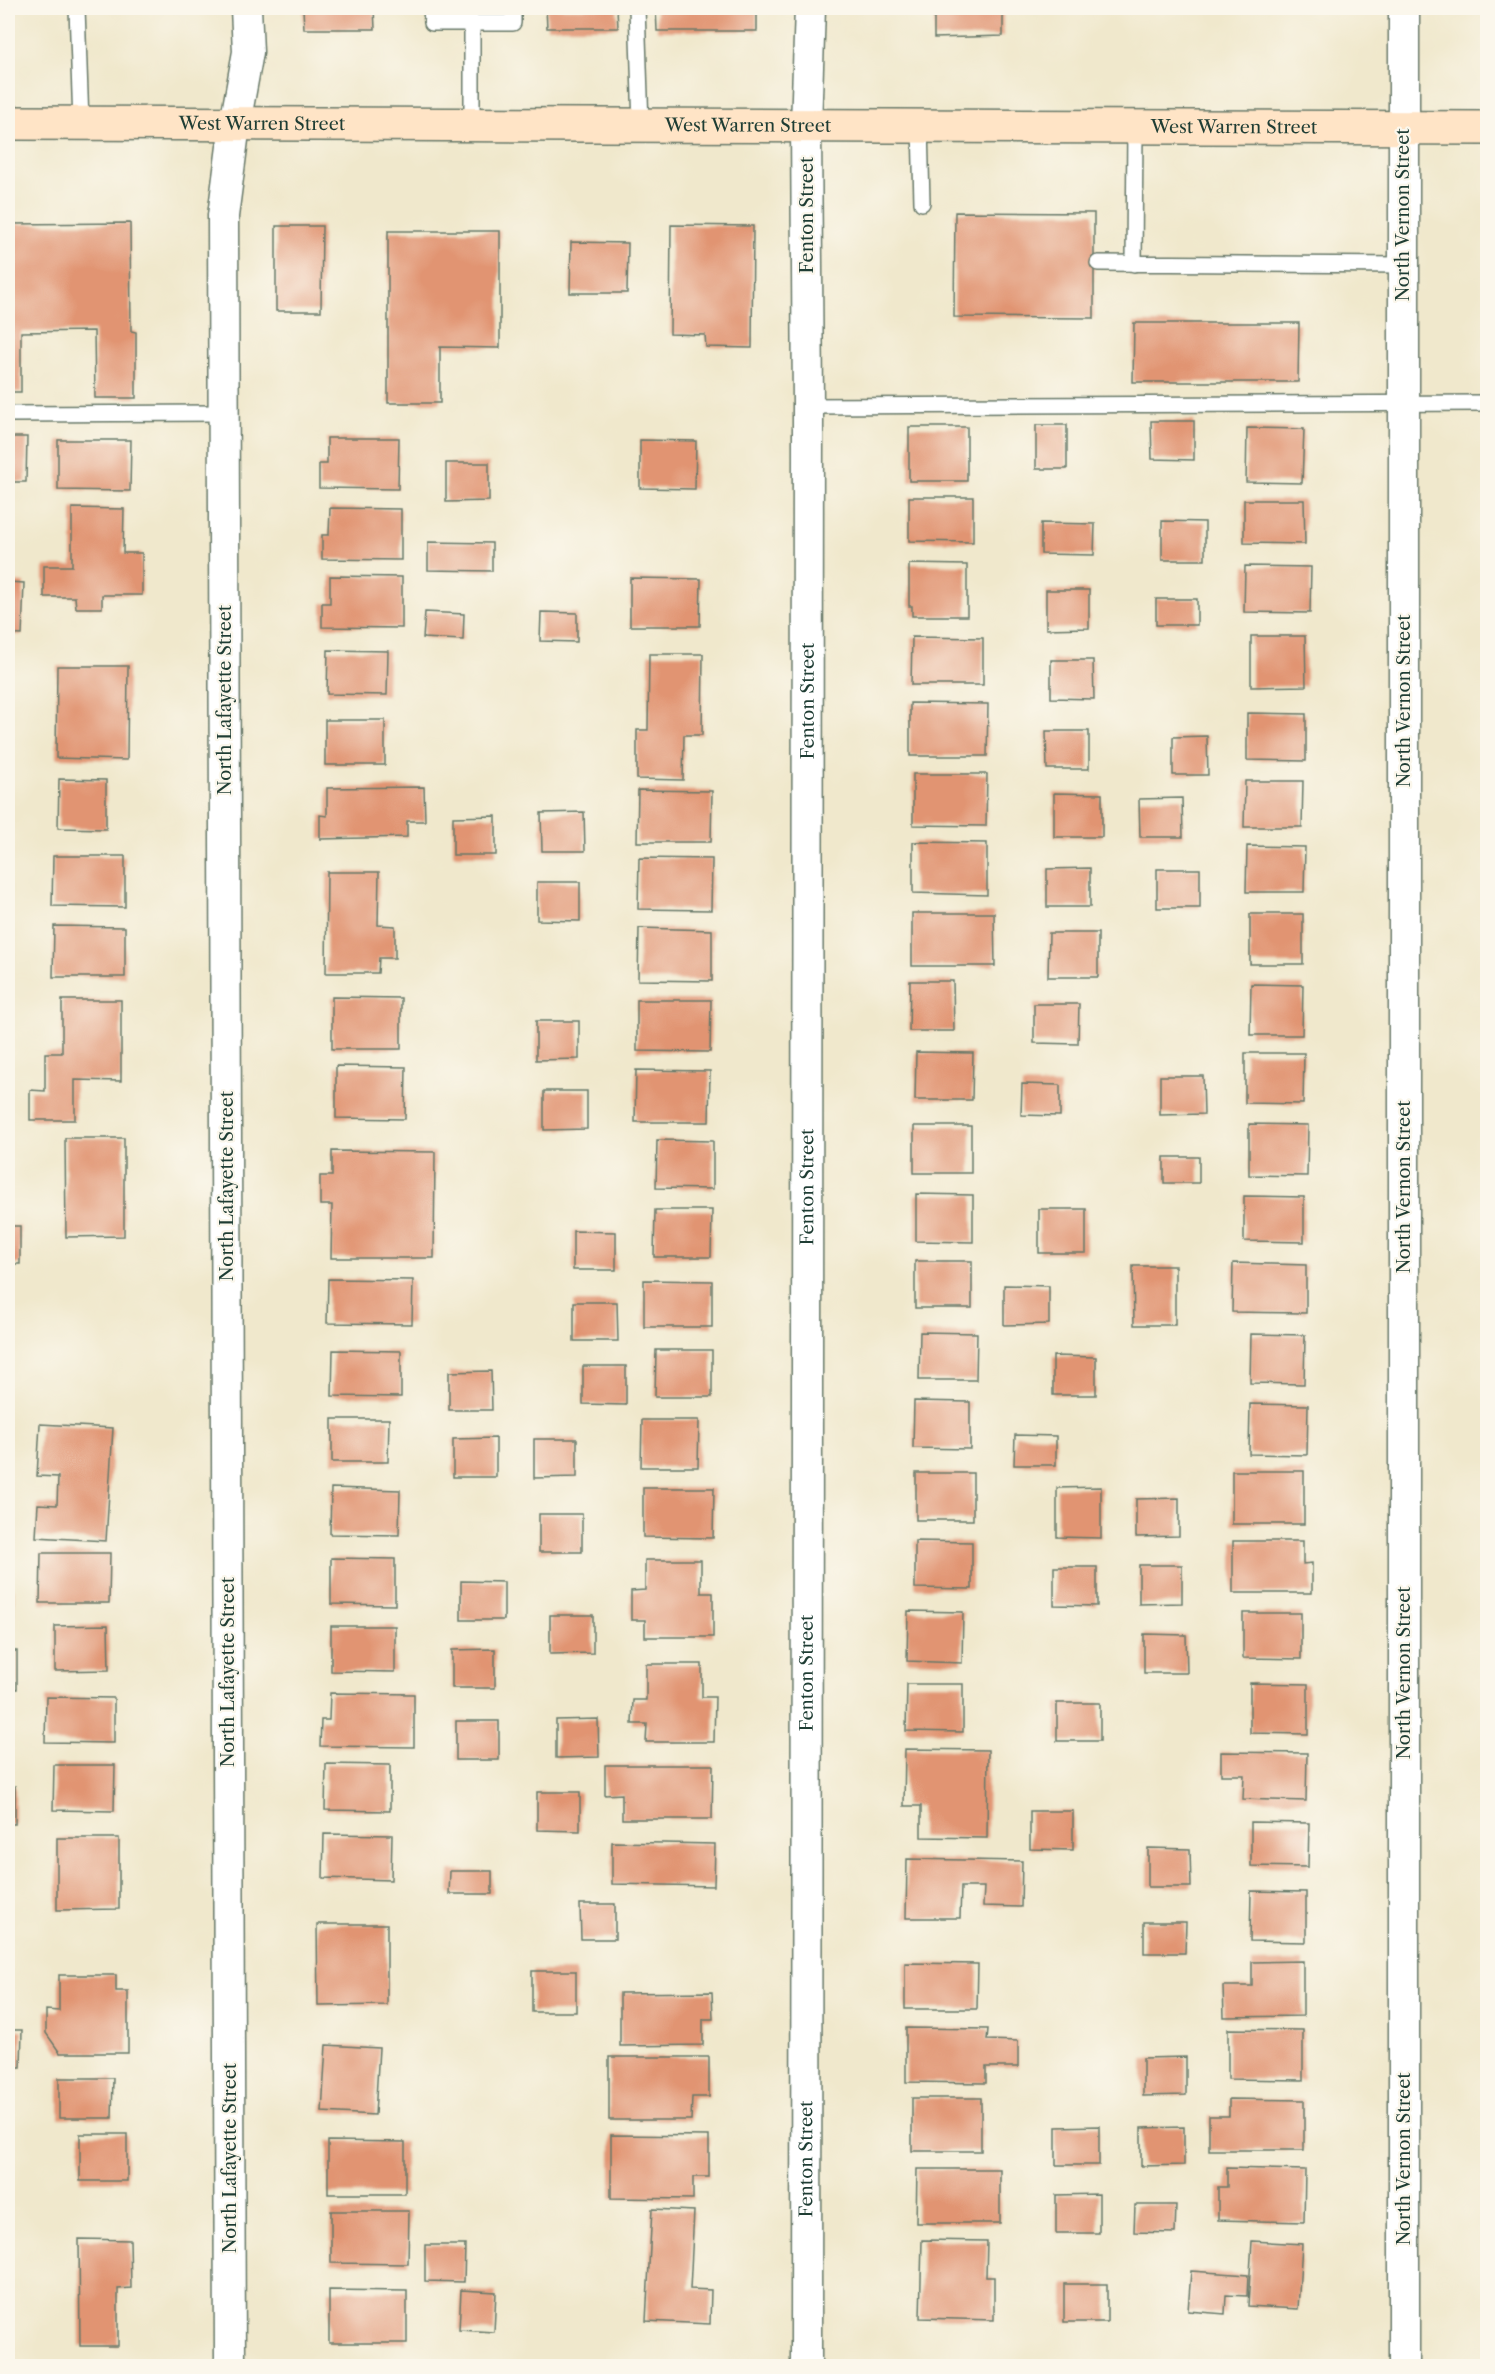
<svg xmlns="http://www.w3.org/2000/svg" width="1495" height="2374" viewBox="0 0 1495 2374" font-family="'Libre Caslon Text',serif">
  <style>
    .building { fill: #e19472 }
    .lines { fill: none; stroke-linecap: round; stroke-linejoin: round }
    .service-casing { stroke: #687969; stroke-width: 18 }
    .minor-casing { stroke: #687969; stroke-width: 33 }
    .secondary-casing { stroke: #687969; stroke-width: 36 }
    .service { stroke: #fff; stroke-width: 15 }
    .minor { stroke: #fff; stroke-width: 30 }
    .secondary { stroke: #ffe4c6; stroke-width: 33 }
    .labels { text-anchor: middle; stroke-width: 4.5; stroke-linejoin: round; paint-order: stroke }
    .street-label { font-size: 18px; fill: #1f3d34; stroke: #fbf7ec }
  </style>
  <rect width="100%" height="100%" fill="#fbf7ec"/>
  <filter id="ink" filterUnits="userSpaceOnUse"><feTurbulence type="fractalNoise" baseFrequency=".0167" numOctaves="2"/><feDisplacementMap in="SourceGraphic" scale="12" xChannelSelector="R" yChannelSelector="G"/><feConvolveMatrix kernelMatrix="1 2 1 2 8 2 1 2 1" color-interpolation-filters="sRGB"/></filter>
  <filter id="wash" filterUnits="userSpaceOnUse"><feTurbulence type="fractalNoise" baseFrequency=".008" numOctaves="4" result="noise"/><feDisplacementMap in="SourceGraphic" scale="24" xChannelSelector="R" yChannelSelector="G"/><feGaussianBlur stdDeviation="1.35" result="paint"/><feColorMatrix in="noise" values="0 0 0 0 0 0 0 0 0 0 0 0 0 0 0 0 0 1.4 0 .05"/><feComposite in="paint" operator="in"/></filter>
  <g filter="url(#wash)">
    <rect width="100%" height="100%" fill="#f0e8cc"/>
    <g id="blocks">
      <path class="building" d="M303,8h71l1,21h-71z
        M546,8h71l1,20h-71z
        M656,8h101v23h-100z
        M934,8h69v28l-69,2z
        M955,212l139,1v105l-140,-1z
        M130,223l1,108 5,1v66h-41l-1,-67 -73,1v60h-13v-168z
        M671,225l82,1 -1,122 -46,-1 -1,-12 -35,-1z
        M276,226h46l-1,85h-45z
        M388,231h112v117l-60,-1v56h-52z
        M571,242l57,1 -1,50h-57z
        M1134,323h165l-1,59h-165z
        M1151,421h43v39l-42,-1z
        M1036,425h31v44h-31z
        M909,427h58v54h-58z
        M1247,428l57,1 -2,54 -56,-1z
        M8,437h19l-1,45h-18z
        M327,438h72l-1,51 -79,-1v-24h8z
        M58,440h73l-1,51 -72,-1z
        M640,440l56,1 -1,48 -55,-1z
        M446,463h43v38l-43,1z
        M909,497h64v45l-64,-1z
        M1244,500h60l1,44 -61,-1z
        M72,508l52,1 -1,44h19v42h-40v13h-26l-1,-11h-31v-31h28z
        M330,508l71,1v51l-79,-1v-24h7z
        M1162,521l43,1v38h-43z
        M1041,523l54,1 -1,31 -53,-1z
        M428,542l64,1v28l-64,-1z
        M909,564l58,1v51h-55v-10h-3z
        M1245,566l66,1 -1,46 -66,-1z
        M330,576l72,1v51l-80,-1v-24h8z
        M630,578l71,1 -1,47h-70z
        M8,582l16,1 -2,52 -14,-1z
        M1046,590h43v38l-43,1z
        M1156,599h41v26h-41z
        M425,612l39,2 -1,26 -40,-2z
        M541,612l36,1v29l-37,-1z
        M1251,636h54l1,50 -55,1z
        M912,637l71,1v47h-72z
        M328,650l60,1 -1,44 -60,-1z
        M649,654h54l-1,81h-18l-1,45 -46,-1v-49h11z
        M1051,660h42l1,39 -43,-1z
        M57,666h71l-1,94 -71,-2z
        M910,703l78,1 -1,52h-77z
        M1247,713l59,1v47l-59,-1z
        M325,720h60v45h-60z
        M1046,731h43v38h-42z
        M1207,736l1,39h-35v-38z
        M913,774h74l-1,52 -73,-1z
        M59,779l47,1v49l-48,-1z
        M1245,781h58l-1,46h-58z
        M424,787l1,34h-18v16l-87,2v-24l7,1v-28z
        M638,790l74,1 -1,51h-74z
        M1054,793l48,1v43h-48z
        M1182,798l1,39h-43l-1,-38z
        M584,812l1,39h-43l-1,-38z
        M496,816v39h-43v-38z
        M913,842l74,1v52l-74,-2z
        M1247,846l58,1 -1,45h-58z
        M53,856h72v51l-73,-1z
        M639,858l73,1 -1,51 -73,-1z
        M1090,868v39h-43v-38z
        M1157,869h43v39h-43z
        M327,872h52l-1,53 17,1v32h-16l-1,15h-52z
        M537,882h43v39l-43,-1z
        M912,913h82l1,53h-83z
        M1250,914h53v50h-53z
        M54,926l71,1v50h-72z
        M639,928l73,2v51l-74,-1z
        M1049,933h49v44h-50z
        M910,981h43l1,50h-45z
        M1251,984l52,1 -1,50h-52z
        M332,997l69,1v51h-69z
        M62,1000h59v81l-46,-1v40h-45v-30l15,1v-38h17z
        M637,1000h74l-1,52 -73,-1z
        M1034,1004h45l-1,40 -44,-1z
        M536,1021h43v38l-43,1z
        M916,1052l57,1 -1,47h-57z
        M1245,1053h59l-1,51 -58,-1z
        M336,1066l70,1 -1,52 -69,-1z
        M636,1070l74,1 -1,51h-74z
        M1160,1076h43l1,38 -44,1z
        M1022,1084l38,1v31l-39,-1z
        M544,1091h43v38l-43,1z
        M1249,1124l59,1 -1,51 -58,-1z
        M914,1126h57v47h-57z
        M65,1138h59v98l-58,1z
        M657,1140l56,1v48l-57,-1z
        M332,1151l103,1 -1,106h-103l1,-53h-12v-29h12z
        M1164,1157h35v26h-35z
        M916,1194l57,1v47l-57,-1z
        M1244,1196l60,1v45l-60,-1z
        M1039,1209h47v44h-47z
        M655,1210h57l-1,47h-57z
        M8,1226h12v38h-12z
        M573,1231l43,1v38h-43z
        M915,1261h57v47h-57z
        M1233,1263l73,2v48l-74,-1z
        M1133,1266h42v59h-41z
        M328,1279l85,1 -1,44 -85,-1z
        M644,1280l68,1v46h-68z
        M1004,1285l45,1v38l-45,1z
        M574,1302h43l1,39h-44z
        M920,1332l57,1 -1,47h-57z
        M1251,1334l54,1 -1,49 -54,-1z
        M333,1350l68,1v46l-69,-1z
        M656,1350h56v47h-57z
        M1053,1356l43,1v38h-43z
        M583,1366h43v39l-43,-1z
        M491,1371l1,39h-43v-38z
        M914,1401l56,1v47l-57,-1z
        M1250,1404l58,1 -1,50 -58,-1z
        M332,1419h57l-1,43h-56z
        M642,1420h57l-1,47h-57z
        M40,1424l73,4 -7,113 -70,-4 2,-33 19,1 1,-28 -21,-1z
        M1015,1435l41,1v29h-42z
        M496,1438v39h-43v-38z
        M534,1439h43v38l-43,1z
        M1232,1471h72v53h-72z
        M916,1473h57v47h-57z
        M1101,1487v51l-44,-1v-49z
        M331,1488l69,2 -1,45 -69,-1z
        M643,1488h71l-1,50 -70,-1z
        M1179,1498v38l-43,1v-38z
        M539,1514h43v38h-43z
        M915,1541l57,1v47l-57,-1z
        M1233,1541h70v23l9,-1v30h-79z
        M41,1553h69l-1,50h-69z
        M331,1558l64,1v46l-64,-1z
        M645,1560h56v33h12v44h-68v-17h-14v-29l14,-1z
        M1139,1565h43v38l-43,1z
        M1054,1567h43v39l-43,-1z
        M461,1581l43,1v38h-43z
        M8,1589h6v25h-6z
        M908,1611l55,1 -1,51 -55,-2z
        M1243,1613h58v46l-58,-1z
        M550,1615h43v38l-43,1z
        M108,1625l1,45 -54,1v-45z
        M331,1626h64v46l-64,-1z
        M1144,1634l42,1 1,38h-43z
        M495,1649v39h-43v-38z
        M8,1651h9v38h-9z
        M646,1664h56v33h13l-1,45h-68l1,-18h-15l1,-24h13z
        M1250,1683l58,1v50l-58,-1z
        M907,1684h56v48l-57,-1z
        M330,1693l84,1v53l-94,-1 1,-26h8z
        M46,1697l68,1v45l-69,-1z
        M1057,1703h43v38h-43z
        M598,1719l1,38 -43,1v-38z
        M456,1721h43v39h-43z
        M905,1749l83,1 -1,88 -66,-1v-31h-17z
        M1221,1752l86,1 -1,48 -63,-2 1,-24h-23z
        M326,1764l64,1v46l-65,-1z
        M54,1765h61l-1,46 -61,-1z
        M605,1765h108l-1,54h-90v-25l-17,1z
        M8,1786h7v38h-7z
        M537,1792h43v39l-43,-1z
        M1030,1811h43v39l-43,-1z
        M1251,1822l58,1 -1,44 -57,-1z
        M324,1834l68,1 -1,45 -68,-2z
        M57,1838h62v71l-62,1z
        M612,1842l103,2 -1,42 -102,-2z
        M1148,1848l42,1 1,38h-43z
        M907,1859l115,2 -1,46 -38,-1 1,-19h-23l-1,31h-54z
        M450,1871h42v23h-43z
        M1251,1891l55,1v50l-56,-1z
        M580,1904h35v35h-34z
        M1144,1922h42l-1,31h-41z
        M317,1924h70v81l-69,1z
        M1303,1961v55l-79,1 -1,-31h29v-24z
        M905,1963l73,1 -1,45h-72z
        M532,1971h44v41h-44z
        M59,1975h57v16h12v62h-68l-14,-20v-23l13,1z
        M712,1992l1,27h-10v26l-83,1v-53z
        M906,2028l82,1 -1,11 31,1v26h-32v16l-80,-1z
        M1228,2029l75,1v50l-75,-1z
        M8,2030h14l-1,37h-13z
        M326,2045l53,3 -4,67 -53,-3z
        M609,2057h100v40h-17l-1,23h-82z
        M1186,2057v38l-43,1v-38z
        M59,2078h54l-1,40h-53z
        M912,2098h69v53h-69z
        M1229,2099l75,1v50h-95v-34h20z
        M1099,2126v39h-43v-38z
        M1184,2127v38l-43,1v-38z
        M80,2134h47v47h-47z
        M611,2135l98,1v41h-16v22l-82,-1z
        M328,2141l77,1v52h-77z
        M1227,2168l78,2 -1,52 -86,-2v-33h9z
        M917,2169h83v54h-84z
        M1099,2194v39h-43v-38z
        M1135,2205h41l-1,28 -41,-1z
        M652,2209l42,2 -4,78 21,1 -1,34 -64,-3z
        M331,2211h78l-1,53 -77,-1z
        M79,2239l51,1 1,48 -13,1v57h-38z
        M922,2240l65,1 -1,36h8v43l-74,-2z
        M1252,2241l50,3 -4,65 -50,-3z
        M425,2245h40l-1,37 -39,-1z
        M1191,2271l57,4 -1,21 -21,-1 -1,19 -37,-3z
        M1064,2284h43v38h-43z
        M329,2290l78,1v52h-78z
        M461,2290l35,2 -2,40 -35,-2z"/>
    </g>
  </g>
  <g filter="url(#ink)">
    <use href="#blocks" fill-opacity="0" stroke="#687969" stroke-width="1.5"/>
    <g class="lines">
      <defs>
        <path id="service" d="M77,8l4,115
          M431,8l1,15h81v-15
          M637,8l4,117
          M472,23v101
          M920,126l2,77
          M1098,263l305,2
          M1134,264l1,-137
          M808,406l680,-3
          M8,414l216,-1"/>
        <g id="minor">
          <path d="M1404,8v2358"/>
          <path d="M230,2366l-7,-2150 12,-92 13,-72 -2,-44"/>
          <path id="s1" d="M806,2366l2,-1960 -2,-280 4,-118"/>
        </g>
        <g id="secondary">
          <path id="s2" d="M8,123l1480,5"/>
        </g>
      </defs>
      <use href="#service" class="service-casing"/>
      <use href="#minor" class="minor-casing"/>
      <use href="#secondary" class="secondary-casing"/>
      <use href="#service" class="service"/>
      <use href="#minor" class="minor"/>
      <use href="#secondary" class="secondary"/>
    </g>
  </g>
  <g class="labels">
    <g class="street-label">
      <text dy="6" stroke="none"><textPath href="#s2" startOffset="254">West Warren Street</textPath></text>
      <text dy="6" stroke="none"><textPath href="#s2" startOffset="740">West Warren Street</textPath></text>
      <text dy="6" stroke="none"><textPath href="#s2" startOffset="1226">West Warren Street</textPath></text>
      <text transform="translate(807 215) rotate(-90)" y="6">Fenton Street</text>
      <text transform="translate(1403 215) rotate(-90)" y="6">North Vernon Street</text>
      <text transform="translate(225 700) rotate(-90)" y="6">North Lafayette Street</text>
      <text dy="6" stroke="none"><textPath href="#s1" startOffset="1665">Fenton Street</textPath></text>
      <text transform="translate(1404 701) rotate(-90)" y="6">North Vernon Street</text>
      <text transform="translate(227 1186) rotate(-90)" y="6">North Lafayette Street</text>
      <text dy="6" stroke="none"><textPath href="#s1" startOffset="1179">Fenton Street</textPath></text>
      <text transform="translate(1404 1187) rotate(-90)" y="6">North Vernon Street</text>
      <text transform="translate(228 1672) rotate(-90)" y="6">North Lafayette Street</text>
      <text dy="6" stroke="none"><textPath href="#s1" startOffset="693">Fenton Street</textPath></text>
      <text transform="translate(1404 1673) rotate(-90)" y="6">North Vernon Street</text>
      <text transform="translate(230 2158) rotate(-90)" y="6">North Lafayette Street</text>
      <text dy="6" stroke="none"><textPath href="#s1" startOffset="207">Fenton Street</textPath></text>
      <text transform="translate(1404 2159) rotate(-90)" y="6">North Vernon Street</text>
    </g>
  </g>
  <rect width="1495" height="2374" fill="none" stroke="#fbf7ec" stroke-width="30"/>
</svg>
